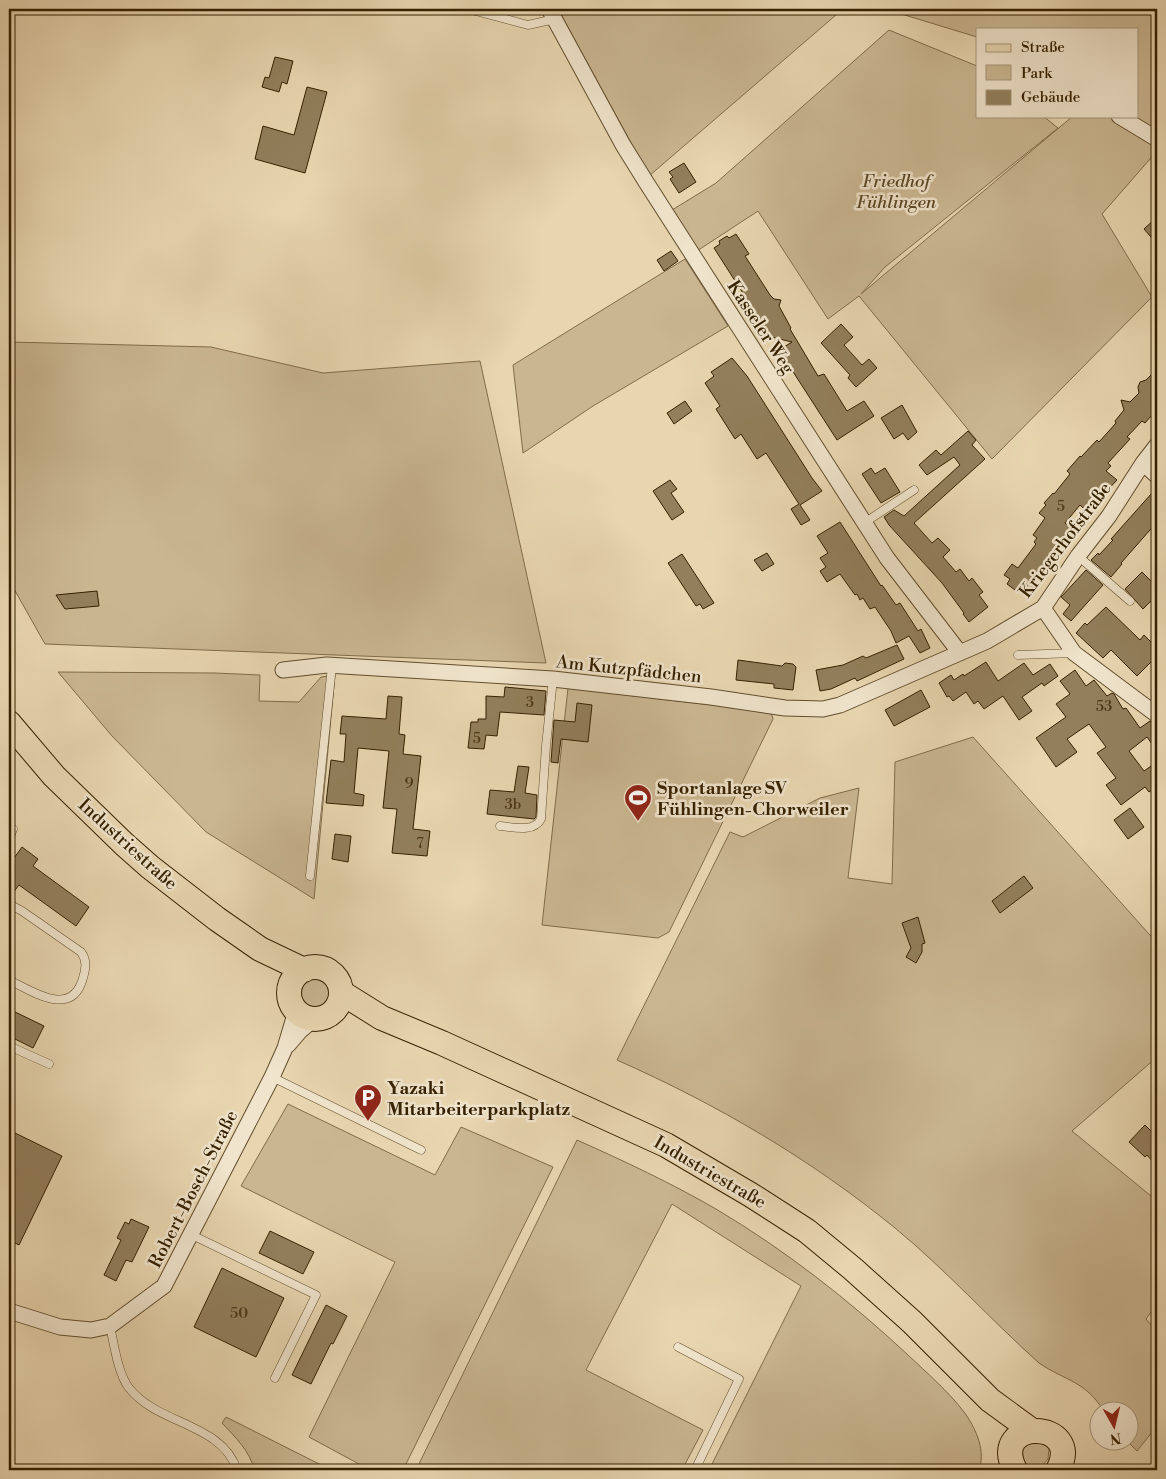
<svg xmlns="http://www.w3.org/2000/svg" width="1166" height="1479" viewBox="0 0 1166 1479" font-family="'Libre Bodoni',serif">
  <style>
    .green { fill: #cab792; stroke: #806c4a }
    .building { fill: #927f5c; stroke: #352101 }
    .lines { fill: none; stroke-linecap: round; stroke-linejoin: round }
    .lane-casing { stroke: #624e2d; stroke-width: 9 }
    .street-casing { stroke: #624e2d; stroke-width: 17 }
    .primary-casing { stroke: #352101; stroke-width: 26 }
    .lane { stroke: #f0e4cc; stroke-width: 8 }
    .street { stroke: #f0e4cc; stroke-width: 15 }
    .primary { stroke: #e8d6b0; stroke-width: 24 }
    .labels { text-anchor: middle; stroke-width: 5; stroke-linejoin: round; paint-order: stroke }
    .number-label { font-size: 15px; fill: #4c3818 }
    .park-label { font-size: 18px; font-style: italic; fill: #5a4625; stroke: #f0e4cc }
    .street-label { font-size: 18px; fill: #352101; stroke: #f0e4cc }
    .poi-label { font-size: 18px; font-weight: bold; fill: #352101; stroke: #f0e4cc; text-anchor: start }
  </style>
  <rect width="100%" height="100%" fill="#e8d6b0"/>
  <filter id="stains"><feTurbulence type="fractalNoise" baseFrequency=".004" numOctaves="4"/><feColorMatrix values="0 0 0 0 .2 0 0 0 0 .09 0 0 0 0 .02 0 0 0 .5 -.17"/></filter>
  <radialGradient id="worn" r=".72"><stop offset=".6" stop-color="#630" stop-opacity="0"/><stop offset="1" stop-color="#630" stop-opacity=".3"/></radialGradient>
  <path class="green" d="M558,9h258l20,6 -187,161z
    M885,9h188c9,3 19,5 28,0h56v142l-55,63 50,83 -160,162 -133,-163 -31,23 -70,-108 -61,40 -25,-41 44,-27 173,-153 88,36v50h66l15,12 -173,139 -24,27 212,-178h64v-87h-160v8z
    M685,259l43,67 -135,80 -70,47 -10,-88z
    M9,342l202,5 112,26 157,-12 66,302 -501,-19 -36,-64z
    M58,672l157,1 45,2 -1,26 40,1 22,-25 14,-2 -21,224 -108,-67 -94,-96z
    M568,688l203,24 2,7 -104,213 -11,6 -116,-13z
    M973,737l184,206v114l-85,74 85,70v103l-11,15 11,13v94l-20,25 -9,-9v-30l-24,-1c-20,-31 -37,-29 -65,-48 -49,-44 -93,-93 -144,-135 -86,-70 -177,-123 -278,-168l113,-228 13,5 77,-39 39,-10 -11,90 44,6 3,-122z
    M301 993a14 14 0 1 1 28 0a14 14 0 1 1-28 0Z
    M288,1104l147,71 26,-48 92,40 -150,303h-33l-61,-33 86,-175 -154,-76z
    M577,1140c47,21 94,43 139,69 69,41 133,91 192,146 19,18 40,36 56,57 11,15 21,36 16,55l3,3h-274l92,-184 -129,-82 -86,166 117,60 -21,40h-266z
    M226,1417l105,53h-77c-3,-18 -20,-34 -32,-47z
    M1028,1441l18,3 3,5 -1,10 -6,7 -10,2 -8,-6 -2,-13z"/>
  <path class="building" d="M275,57l18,4 -6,23 -5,-2 -3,10 -17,-5 3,-10 4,1z
    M307,87l20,5 -22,81 -50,-14 8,-33 31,9z
    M684,163l12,19 -17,11 -9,-14 3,-2 -4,-5z
    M1157,217v27l-13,-15z
    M736,234l13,20 -4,2 25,39 4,4 7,1 -2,6 12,22 -1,1 28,47 6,-2 23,37 17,-10 10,15 -37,24 -58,-90 13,-8 -21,-5 -57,-89 6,-4 -1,-3 8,-5 2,2z
    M671,251l7,10 -14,10 -7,-11z
    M841,324l12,13 -9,8 18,20 7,-6 8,9 -21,19 -8,-9 2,-3 -29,-32z
    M732,358l15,18 65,102 10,13 -22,14 10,15 -9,5 -10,-16 8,-5 -33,-51 -9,6 -16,-25 -6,5 -19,-30 4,-3 -15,-23 9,-7 -3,-4z
    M1157,369v40l-12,14 -3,-2 -15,16 3,2 -22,24 3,3 -5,5 11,9 -14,15 3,3 -15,18 -11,-11 -15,18 13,10 -7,8 -4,-3 -18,18 7,5 -8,12 -6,-4 -9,14v4l-4,1 -2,3 -8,-6 -4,5 -8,-6 3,-5 -6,-4 8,-11 6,4 18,-24 -2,-2 3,-4 -4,-3 12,-17 -6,-5 7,-8 -2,-2 9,-10 1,1 16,-20 -3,-3 13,-15 1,1 16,-17 2,2 17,-19 -1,-2 9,-11 -3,-10 9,2 9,-9 -1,-6 2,-5 6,-2z
    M685,401l7,10 -18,13 -7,-11z
    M902,405l15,27 -9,8 -5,-7 -9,6 -13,-21z
    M968,431l8,9 -4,5 13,14 -71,64 18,20 6,-5 12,12 -7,7 13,15 4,-3 9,12 3,-3 11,14 -4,3 9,12 -19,15 -6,-8 1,-1 -22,-30 -53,-58 -5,-8 10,-7 10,6 56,-51 -6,-8 -27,18 -8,-10 17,-15 5,5z
    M871,468l4,6 10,-6 15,24 -19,11 -19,-29z
    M670,480l7,9 -6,4 13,19 -12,8 -19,-29z
    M1152,493l5,5v24l-36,41 1,1 -11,13 -20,-17 7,-7 1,2 14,-15 -2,-1z
    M840,522l41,64 1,-1 14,20 4,-2 18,28 3,-2 9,19 -10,5 -11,-17 -13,7 -5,-12 -16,-24 -5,2 -7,-11 -3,2 -3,-6 -2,1 -15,-21 -13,8 -7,-11 6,-4 -6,-9 8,-5 -11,-17z
    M767,553l7,11 -12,7 -8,-11z
    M682,554l32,49 -11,6 -3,-5 -4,2 -28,-43z
    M1086,570l17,15 -32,36 -8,-7 7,-9 -9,-8z
    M1142,572l15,15v8l-14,14 -18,-20z
    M97,591l2,15 -34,3 -9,-14z
    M1106,607l34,33 4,-5 8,8 5,-6v19l-20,20 -26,-26 -8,8 -27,-25 9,-10 2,2z
    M897,645l7,14 -47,22 -2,-3 -24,11 -11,2 -4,-21 27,-5 20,-9 3,2z
    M738,660l44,6 3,-3 8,1 3,3 -3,23 -19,-2v-4l-38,-4z
    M986,662l12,19 26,-18 9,12 17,-11 8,12 -14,10 -2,-3 -20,14 10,14 -13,9 -16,-24 -19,13 -6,-8 -4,3 -8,-12 -13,9 -4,-5 -2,1 -8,-14 12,-8 3,5 9,-6 1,2z
    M1075,670l11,16 8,-6 13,16 5,-3 2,1 9,15 3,-1 14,20 10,-7 7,8v22l-10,-14 -18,14 15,20 13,-9v24l-8,6 -4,-5 -24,18 -15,-20 10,-7 -19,-25 9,-6 -17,-23 -22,15 10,13 -21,15 -20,-29 30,-21 -10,-13 14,-10 -10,-13z
    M505,687l41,4 -2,24 -44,-3 -3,24 -11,-1 -2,14 -16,-1 3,-26h7v-3h8v-23l18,1z
    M921,690l9,17 -36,19 -9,-16z
    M388,696l14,1 -3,37 6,1 -2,19 18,2 -8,73 17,2 -3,25 -35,-3 5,-44 -14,-1 6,-57 -31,-3 -4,45 10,2 -1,11 -37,-3 5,-43 13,2 2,-28h-6l2,-18 44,3z
    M577,703l15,2 -4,37 -27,-3 -3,24 -7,-1 3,-42 21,2z
    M518,766l11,1 -4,26 12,2 -1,22 -2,2 -47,-5 3,-24 24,2z
    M1130,808l14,19 -16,12 -14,-19z
    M335,834l16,2 -3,26 -16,-3z
    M22,847l16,12 -5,7 56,41 -13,19 -57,-41 -10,13v-33z
    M1024,876l9,12 -33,25 -8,-12z
    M918,917l7,26 -3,1v8l-6,11 -10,-6 5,-9 -9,-25z
    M9,1009l35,17 -11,22 -24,-12z
    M1145,1125l12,12v29l-10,-11 -2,2 -16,-15z
    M9,1130l53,26 -43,89 -10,-5z
    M131,1219l18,8 -17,35 -6,-2 -10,21 -12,-6 17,-35 -4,-2 8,-16 4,2z
    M270,1231l44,21 -11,22 -44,-21z
    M222,1268l62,30 -28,59 -62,-30z
    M326,1305l21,11 -14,28 -2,-1 -20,41 -19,-9z"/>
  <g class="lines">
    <defs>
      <path id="lane" d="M468,9l60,16 27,-6
        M864,523l50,-33
        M1078,556l52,45
        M1018,655l56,-2
        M500,826c12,1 34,7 41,-7l5,-73 7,-67
        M9,839l4,-10
        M310,876l22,-210
        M9,904l13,7 59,41c6,8 5,16 2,26 -11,41 -51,13 -74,2
        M9,1046l40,18
        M272,1077l149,73
        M192,1235l124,60 -41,83
        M110,1326c4,18 8,48 19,62 29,37 93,35 108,82
        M678,1347l61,32 -44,91"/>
      <path id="street" d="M549,9l74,136 23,37 241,376 73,95
        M1119,116l38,23
        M1143,463l14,13
        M1043,608l31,45 83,62
        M283,670l44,-5 226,14 158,18 74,11 38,1 17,-4 147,-64 56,-33 35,-52 31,-40 34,-53 14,-18
        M288,1045l12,-14 14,-12
        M9,1311l51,16 31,3 19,-4 54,-40 108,-209 13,-29 11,-37"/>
      <path id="primary" d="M9,723l45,53 70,68 26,23 67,52 43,30 44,21
        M289 993a26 26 0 1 1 52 0a26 26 0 1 1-52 0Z
        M342,993l40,25 60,25 224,102 85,50 56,36 46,38 59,53 78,78 41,30
        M1015,1470c-27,-53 70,-51 43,0"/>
    </defs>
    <use href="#lane" class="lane-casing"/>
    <use href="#street" class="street-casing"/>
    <use href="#primary" class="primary-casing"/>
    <use href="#lane" class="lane"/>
    <use href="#street" class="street"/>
    <use href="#primary" class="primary"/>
  </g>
  <defs>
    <symbol id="stadium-pin" viewBox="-11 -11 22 30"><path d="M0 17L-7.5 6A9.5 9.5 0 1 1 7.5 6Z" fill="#8f2418" stroke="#f0e4cc"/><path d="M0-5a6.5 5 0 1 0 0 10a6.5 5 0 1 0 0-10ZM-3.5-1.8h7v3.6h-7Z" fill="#fff"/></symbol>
    <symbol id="parking-pin" viewBox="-11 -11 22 30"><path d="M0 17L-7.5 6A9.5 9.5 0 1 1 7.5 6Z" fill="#8f2418" stroke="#f0e4cc"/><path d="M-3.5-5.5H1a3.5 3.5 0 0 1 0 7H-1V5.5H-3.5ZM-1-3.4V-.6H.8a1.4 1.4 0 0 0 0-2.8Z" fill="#fff"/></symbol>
  </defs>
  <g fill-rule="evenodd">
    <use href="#stadium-pin" x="622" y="782" width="32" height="43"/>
    <use href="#parking-pin" x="352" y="1082" width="32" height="43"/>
  </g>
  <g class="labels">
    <g class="number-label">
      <text x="1061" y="511">5</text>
      <text x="530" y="707">3</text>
      <text x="1104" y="711">53</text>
      <text x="477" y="743">5</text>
      <text x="409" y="788">9</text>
      <text x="513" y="809">3b</text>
      <text x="420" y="848">7</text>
      <text x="239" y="1318">50</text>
    </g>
    <g class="park-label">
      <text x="896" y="187">Friedhof<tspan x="896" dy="21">Fühlingen</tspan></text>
    </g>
    <g class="street-label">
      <text transform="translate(761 327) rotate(57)" y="6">Kasseler Weg</text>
      <text transform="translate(1065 540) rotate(-53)" y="6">Kriegerhofstraße</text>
      <text transform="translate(629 669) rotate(6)" y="6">Am Kutzpfädchen</text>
      <text transform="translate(128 844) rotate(42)" y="6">Industriestraße</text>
      <text transform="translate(710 1172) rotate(30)" y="6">Industriestraße</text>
      <text transform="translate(193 1189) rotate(-63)" y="6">Robert-Bosch-Straße</text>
    </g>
    <g class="poi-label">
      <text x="657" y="794">Sportanlage SV<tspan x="657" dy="21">Fühlingen-Chorweiler</tspan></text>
      <text x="387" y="1094">Yazaki<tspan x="387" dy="21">Mitarbeiterparkplatz</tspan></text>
    </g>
  </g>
  <rect width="1166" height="1479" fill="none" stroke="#e8d6b0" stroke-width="30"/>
  <rect x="10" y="10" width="1146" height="1459" fill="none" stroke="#352101" stroke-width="2.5"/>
  <rect x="15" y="15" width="1136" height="1449" fill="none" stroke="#352101"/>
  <rect x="976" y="28" width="162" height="90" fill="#f0e4cc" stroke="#a5967b"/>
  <rect x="986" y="44" width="25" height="8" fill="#e8d6b0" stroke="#a5967b"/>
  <text x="1021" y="52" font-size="15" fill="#352101">Straße</text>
  <rect x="986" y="65" width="25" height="15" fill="#cab792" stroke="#a5967b"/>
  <text x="1021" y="78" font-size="15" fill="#352101">Park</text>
  <rect x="986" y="90" width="25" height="15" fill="#927f5c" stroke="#a5967b"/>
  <text x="1021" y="102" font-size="15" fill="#352101">Gebäude</text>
  <g transform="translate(1114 1426) rotate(172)"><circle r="24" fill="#f0e4cc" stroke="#a5967b"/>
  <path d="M0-4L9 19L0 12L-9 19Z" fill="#8f2418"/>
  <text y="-8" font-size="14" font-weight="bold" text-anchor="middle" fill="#352101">N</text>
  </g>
  <rect width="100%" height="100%" filter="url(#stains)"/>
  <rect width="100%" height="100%" fill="url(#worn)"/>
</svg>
